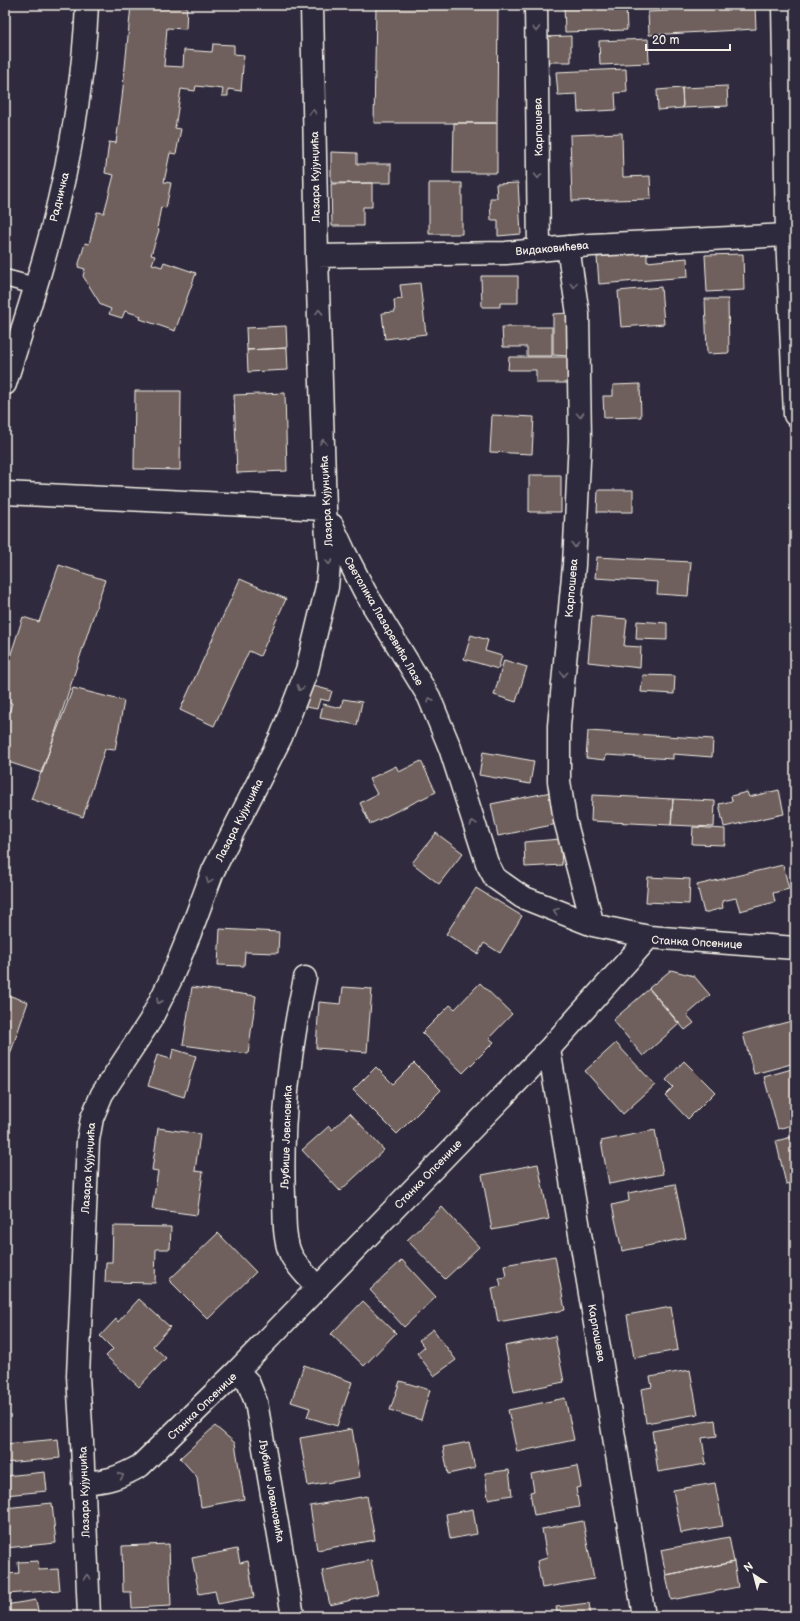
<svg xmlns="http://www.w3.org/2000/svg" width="800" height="1621" viewBox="0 0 800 1621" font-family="'Balsamiq Sans',sans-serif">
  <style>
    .building { fill: #6f605d; stroke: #f4f1e8 }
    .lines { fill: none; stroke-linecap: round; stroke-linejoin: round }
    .lane-casing { stroke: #f4f1e8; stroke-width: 19 }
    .street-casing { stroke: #f4f1e8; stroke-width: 25 }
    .secondary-casing { stroke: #f4f1e8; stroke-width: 25 }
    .lane { stroke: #2f2a3d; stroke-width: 16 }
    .street { stroke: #2f2a3d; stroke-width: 22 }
    .secondary { stroke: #2f2a3d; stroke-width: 22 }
    .oneway { stroke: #747079 }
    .labels { text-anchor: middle; stroke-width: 3; stroke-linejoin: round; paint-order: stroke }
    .street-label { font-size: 11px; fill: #f4f1e8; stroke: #2f2a3d }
  </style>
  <rect width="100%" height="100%" fill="#2f2a3d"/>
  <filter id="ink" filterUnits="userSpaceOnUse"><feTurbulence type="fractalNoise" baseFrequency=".025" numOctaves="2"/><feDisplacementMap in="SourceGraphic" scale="8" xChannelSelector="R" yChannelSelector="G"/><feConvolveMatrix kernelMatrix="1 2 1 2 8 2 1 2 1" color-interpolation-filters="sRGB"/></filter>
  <g filter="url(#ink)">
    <path class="building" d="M131,5h56l-1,24 -19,-1 -3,38 19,1 1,-17 28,2 1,-8 21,1v9l10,1 -3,36 -13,-2v7h-6l1,-7 -27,-3 -1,5 -14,-2 -6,39 6,1 -5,25 -6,-1 -6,29 7,1 -5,25 -5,-1 -4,21 2,2 -8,25 4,1 -3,8 10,3 2,-5 32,11 -21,58 -35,-12 1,-3 -16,-5 -3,7 -13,-4 2,-5 -10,-4 -18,-29 2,-7 -7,-2 7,-24 4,1 8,-32 7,1 10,-38 -9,-2 4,-31 7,1 6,-45z
      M376,5l75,2v-2h47l-1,118h-123z
      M564,5h62l1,25 -62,2z
      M668,5h24v4l63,-3 1,23 -107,6 -1,-23 20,-1z
      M571,36v26h-30v-25z
      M648,39l1,24 -49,2 -1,-24z
      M626,69l1,23 -12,1 1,17 -38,2 -1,-18 -19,1 -2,-23z
      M727,86l1,20 -45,2 -1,-20z
      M682,88l1,20 -25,2 -1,-20z
      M454,123h43v50h-44z
      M622,133l1,44 27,-1 1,23 -79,2 -2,-66z
      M331,152l26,1v11h34v19h-60z
      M372,183v24h-9v19h-31l-1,-42z
      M429,183h33v51h-33z
      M518,183l3,51 -23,2v-16h-7l-1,-22h7l-1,-14z
      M647,252v10l40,-4 1,19 -89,7 -2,-27z
      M743,254l1,36 -37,2 -2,-37z
      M481,276h37v27h-18v4h-18z
      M420,283l6,51 -41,5 -3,-26 13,-1 -1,-12 8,-1 -2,-14z
      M661,287l3,37 -43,3 -3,-36z
      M705,299h23l1,54 -22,1z
      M568,313v43l-15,-1v-41z
      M286,326l1,22 -40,2 -1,-22z
      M502,327h50v29h-25v-9h-24z
      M287,348l1,22 -40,2 -1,-22z
      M509,357h60v26h-33v-13h-28z
      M640,384l1,33 -37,1 -1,-22h10v-11z
      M135,391h46l-1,79 -46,-1z
      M285,393l2,78 -50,2 -3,-78z
      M492,415l42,2 -2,37 -42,-2z
      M529,475h32v37h-32z
      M598,490h35v22h-36z
      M597,557l94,5 -3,34 -31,-2 1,-12 -63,-4z
      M59,565l46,15 -63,193 -37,-12v-36l7,-22 -7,-2v-29l18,-55 16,5z
      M240,579l46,20 -26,57 -11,-5 -35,75 -34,-16z
      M592,616l35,3 -3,27 17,1 -1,21 -52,-6z
      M637,621l30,2v17l-31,-1z
      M471,635l17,5 -3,11 17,5 -4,13 -34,-10z
      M504,660l23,7 -11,35 -22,-7z
      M643,675l32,1 -1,18 -33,-2z
      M306,684l26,7 -3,10 -9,-2 -3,10 -16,-3z
      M73,688l51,13 -9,49 -10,-1 -22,68 -52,-18z
      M343,699l19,3 -5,23 -37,-7 3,-14 18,4z
      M588,731l125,8 -1,18 -39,-3v5l-67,-4 -1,5 -19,-2z
      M483,752l51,9 -4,23 -51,-9z
      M421,761l15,31 -66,32 -10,-21 17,-9 -8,-15 27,-13 3,6z
      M779,790l5,24 -60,13 -5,-23 13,-3 -1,-5 16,-4 2,5z
      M551,792l6,32 -59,12 -7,-32z
      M592,795l81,4 -2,26 -80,-4z
      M673,799l42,2 -1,26 -43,-2z
      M693,827l32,2v16l-33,-1z
      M436,833l27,20 -24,31 -27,-21z
      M560,839l2,26 -37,2 -1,-25z
      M783,865l6,24 -16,4 2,9 -35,9 -4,-13 -14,3 1,7 -19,5 -7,-28z
      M648,877l42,2 -1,25 -43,-2z
      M476,888l46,28 -22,37 -16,-10 -6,11 -32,-20z
      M220,929l59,3 -1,21 -33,-1 -1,14 -26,-1z
      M671,970l23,6 16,19 -23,20 7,8 -9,7 -36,-42z
      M480,983l32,31 -23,24 5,4 -31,31 -41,-40 28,-28 5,4z
      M192,987l64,9 -8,58 -65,-9z
      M343,987l29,2 -5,63 -51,-4 3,-46 22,2z
      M649,989l30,35 -36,32 -30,-36z
      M5,994l23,8 -23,67z
      M795,1020v43l-41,11 -11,-40z
      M616,1043l39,42 -32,29 -38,-43z
      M173,1049l23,7 -12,41 -36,-11 9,-31 14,4z
      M684,1061l31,31 -27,27 -23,-24 8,-8 -7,-7z
      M414,1063l27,27 -44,44 -44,-44 23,-23 17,17z
      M795,1068v56l-17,5 -14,-52z
      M350,1113l34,37 -44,41 -38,-41 27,-24 3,4z
      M158,1128l42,6 -5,37 8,1 -6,43 -45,-6 6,-38 -6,-1z
      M655,1130l8,44 -54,10 -8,-43z
      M795,1136v46l-9,2 -10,-43z
      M538,1164l11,55 -57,11 -10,-55z
      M675,1184l11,54 -64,13 -10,-46 17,-4 -1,-8z
      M442,1207l37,40 -34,32 -38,-39z
      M113,1226l58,1 -1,22h-14l-1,34 -50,-1 1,-20h6z
      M218,1233l38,39 -48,47 -39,-39z
      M555,1256l10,54 -67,12 -6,-34 9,-2 -2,-8 7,-1 -2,-12z
      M402,1260l34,37 -32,30 -34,-37z
      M139,1299l31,28 -17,19 13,12 -27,29 -33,-31 7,-7 -13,-13 16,-17 2,3z
      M363,1301l33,32 -32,33 -33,-32z
      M671,1307l7,43 -44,8 -7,-43z
      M433,1329l23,31 -22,16 -17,-23 7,-6 -5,-7z
      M555,1336l9,46 -50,10 -9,-46z
      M304,1365l48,17 -15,44 -30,-9 3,-9 -19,-6z
      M690,1370l8,44 -52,9 -5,-34 11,-2 -2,-10z
      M400,1381l30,9 -9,30 -31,-10z
      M565,1398l9,42 -57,12 -9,-42z
      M715,1420l2,16 -15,2 4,26 -48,8 -6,-41z
      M215,1426l20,17 9,56 -43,8 -4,-30 -17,-19z
      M352,1429l8,48 -52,9 -8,-48z
      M58,1439l2,19 -55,5v-19z
      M469,1442l6,26 -27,6 -5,-27z
      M577,1466l4,21 -5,1 3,19 -45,8 -4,-23 4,-1 -3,-17z
      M509,1470l3,25 -24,4 -3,-26z
      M45,1472l2,19 -42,4v-19z
      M715,1483l8,43 -42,7 -8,-43z
      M367,1496l8,44 -58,10 -7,-44z
      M52,1503l4,40 -51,5v-40z
      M473,1509l4,25 -27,5 -4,-25z
      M583,1521l11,58 -52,9 -5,-27 10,-3 -5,-29z
      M729,1537l5,25 -68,13 -5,-25z
      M169,1544l2,62 -39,2 -1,-16h-8l-1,-46z
      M237,1549l3,14 8,-2 6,36 -36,7 -3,-13 -16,3 -7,-36z
      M371,1560l7,34 -48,11 -8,-34z
      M38,1561l1,9 19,-1 2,21 -53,4 -1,-20 13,-1 -1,-11z
      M734,1562l4,25 -67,13 -5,-25z
      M36,1600l3,16h-34v-11z
      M589,1603l2,13h-33l-2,-9z
      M780,1612v4h-25v-2z"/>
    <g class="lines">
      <defs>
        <path id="lane" d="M5,278l30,8"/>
        <path id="street" d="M536,5l3,245
          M568,247l10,67 2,126 -6,125 -15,161v55l6,39 28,105
          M317,256l189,-3 85,-8 196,-10
          M5,493l320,16
          M332,525l13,28 20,39 64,105 21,51 37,115 8,15 27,19 71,28 56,12
          M305,978c-16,75 -24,143 -21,220 1,18 -1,40 7,57 6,12 18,23 27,33
          M549,1049l95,567
          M237,1371l11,11 8,20 37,214
          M83,1483c26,-2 35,-5 57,-17l97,-95 312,-322 100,-112 146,11
          M89,1616l-7,-174 -4,-66 10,-236 4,-22 10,-24 48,-73 21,-42 19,-46 23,-62 68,-134 26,-67 20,-83 2,-22 -4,-56 -8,-253 -5,-251"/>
        <path id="secondary" d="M783,5l4,230 8,180
          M5,384c19,-61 40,-122 54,-184 15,-64 25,-129 28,-195"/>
      </defs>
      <use href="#lane" class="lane-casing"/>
      <use href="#street" class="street-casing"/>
      <use href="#secondary" class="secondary-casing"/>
      <use href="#lane" class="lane"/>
      <use href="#street" class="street"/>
      <use href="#secondary" class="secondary"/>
    </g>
    <defs><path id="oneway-chevron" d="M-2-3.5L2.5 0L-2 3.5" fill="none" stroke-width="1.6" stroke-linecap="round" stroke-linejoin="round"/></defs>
    <g class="oneway">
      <use href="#oneway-chevron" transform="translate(536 29) rotate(89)"/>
      <use href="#oneway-chevron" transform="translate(313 112) rotate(-91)"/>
      <use href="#oneway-chevron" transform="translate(538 176) rotate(89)"/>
      <use href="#oneway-chevron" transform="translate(574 285) rotate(82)"/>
      <use href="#oneway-chevron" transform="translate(319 312) rotate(-92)"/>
      <use href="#oneway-chevron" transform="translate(580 415) rotate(89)"/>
      <use href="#oneway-chevron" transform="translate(323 442) rotate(-92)"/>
      <use href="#oneway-chevron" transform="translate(575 545) rotate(93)"/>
      <use href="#oneway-chevron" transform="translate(329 562) rotate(90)"/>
      <use href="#oneway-chevron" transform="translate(564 674) rotate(95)"/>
      <use href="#oneway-chevron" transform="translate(300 688) rotate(111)"/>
      <use href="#oneway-chevron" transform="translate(430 700) rotate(-116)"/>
      <use href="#oneway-chevron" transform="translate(473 823) rotate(-108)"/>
      <use href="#oneway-chevron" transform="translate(209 881) rotate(110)"/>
      <use href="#oneway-chevron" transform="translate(556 911) rotate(-159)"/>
      <use href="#oneway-chevron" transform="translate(159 1001) rotate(117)"/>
      <use href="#oneway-chevron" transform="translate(121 1476) rotate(-23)"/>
      <use href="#oneway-chevron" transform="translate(87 1577) rotate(-93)"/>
    </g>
  </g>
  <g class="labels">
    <g class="street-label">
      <text transform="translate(538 127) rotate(-91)" y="4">Карпошева</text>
      <text transform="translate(315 177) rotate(-91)" y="4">Лазара Кујунџића</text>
      <text transform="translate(59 197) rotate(-76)" y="4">Радничка</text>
      <text transform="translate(552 248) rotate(-5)" y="4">Видаковићева</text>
      <text transform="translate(326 501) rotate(-93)" y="4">Лазара Кујунџића</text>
      <text transform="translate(571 588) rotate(-85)" y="4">Карпошева</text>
      <text transform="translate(384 621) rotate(60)" y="4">Светолика Лазаревића Лазе</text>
      <text transform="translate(239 820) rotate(-63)" y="4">Лазара Кујунџића</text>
      <text transform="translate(697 942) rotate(3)" y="4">Станка Опсенице</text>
      <text transform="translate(286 1137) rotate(-88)" y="4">Љубише Јовановића</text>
      <text transform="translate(88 1168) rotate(-86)" y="4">Лазара Кујунџића</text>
      <text transform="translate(428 1174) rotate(-46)" y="4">Станка Опсенице</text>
      <text transform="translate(597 1333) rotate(80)" y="4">Карпошева</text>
      <text transform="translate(202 1406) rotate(-44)" y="4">Станка Опсенице</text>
      <text transform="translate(272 1491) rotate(80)" y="4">Љубише Јовановића</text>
      <text transform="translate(84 1492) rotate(-92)" y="4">Лазара Кујунџића</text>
    </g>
  </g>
  <rect width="800" height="1621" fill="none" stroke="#2f2a3d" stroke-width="20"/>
  <rect x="10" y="10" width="780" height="1601" fill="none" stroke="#f4f1e8" stroke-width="1.5" filter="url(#ink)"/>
  <g transform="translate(754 1575) rotate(324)" stroke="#2f2a3d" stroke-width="3" paint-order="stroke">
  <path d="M0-3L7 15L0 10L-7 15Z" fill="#f4f1e8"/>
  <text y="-6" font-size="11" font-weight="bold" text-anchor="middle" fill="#f4f1e8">N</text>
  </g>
  <path d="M646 44v6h84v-6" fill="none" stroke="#f4f1e8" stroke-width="2"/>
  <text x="652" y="44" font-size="12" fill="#f4f1e8" stroke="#2f2a3d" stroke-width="3" paint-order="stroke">20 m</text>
</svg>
